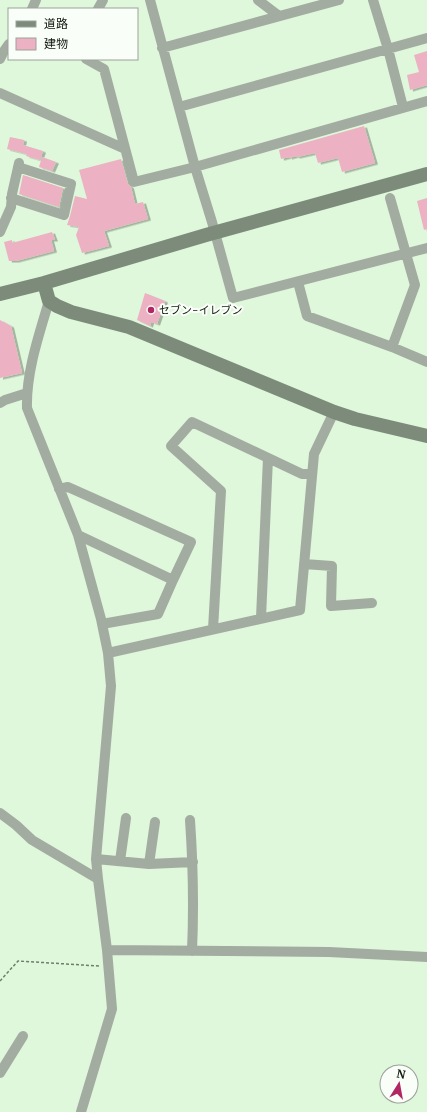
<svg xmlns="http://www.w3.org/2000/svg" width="427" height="1112" viewBox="0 0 427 1112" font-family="Merriweather,'Noto Sans JP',serif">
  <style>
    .building { fill: #ecb2c3; filter: url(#shadow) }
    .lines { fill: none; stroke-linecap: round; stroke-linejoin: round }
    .path { stroke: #6f7e6b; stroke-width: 1.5; stroke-dasharray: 3 2; stroke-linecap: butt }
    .street { stroke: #a2aca0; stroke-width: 10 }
    .secondary { stroke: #7d8c7a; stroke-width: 14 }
    .poi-dot { fill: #b12663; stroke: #f9fef8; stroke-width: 1.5 }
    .labels { text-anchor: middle; stroke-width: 4; stroke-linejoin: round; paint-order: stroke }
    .poi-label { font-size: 11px; fill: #11190f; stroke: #f9fef8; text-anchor: start }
  </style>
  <defs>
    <filter id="shadow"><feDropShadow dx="3" dy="1.5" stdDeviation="0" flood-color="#0004"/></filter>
  </defs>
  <rect width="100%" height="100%" fill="#dff7da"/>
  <path class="building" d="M427,51v34l-17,5 -3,-15 12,-3 -5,-17z
    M364,126l11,37 -33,9 -4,-14 -20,5 -3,-10 -18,4 -1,-1 -7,2v-1l-8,2 -2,-9z
    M10,137l14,3 -1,5 20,6 -3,9 -14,-4 1,-2 -20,-5z
    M42,157l14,5 -4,9 -13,-4z
    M121,159l7,25 3,3 4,17 8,-2 5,17 -44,12 5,15 -27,7 -6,-18 3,-8 -12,-2 3,-9 5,-20 12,3 -8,-29z
    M23,175l40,13 -4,19 -40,-13z
    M427,198v31l-3,1 -7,-29z
    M52,232l3,8h-4l3,11 -38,10h-7l-5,-19 8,-2v3z
    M145,293l20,8 -8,23 -6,-2 -1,4 -13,-6z
    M0,320l11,6 11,47 -22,5z"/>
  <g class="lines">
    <path class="path" d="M0,981l18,-20 81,5"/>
    <path class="street" d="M150,0l45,167 17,55 21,76 194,-50
      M258,0l21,16
      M373,0l15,49 15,58
      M32,9l4,-9
      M98,9l5,-9
      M162,48l177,-48
      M0,59l4,-8 5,-7
      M86,59l18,10 30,113 61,-15 232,-66
      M0,93l125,56
      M179,107l248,-69
      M11,198l53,17 7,-31 -53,-17
      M390,198l25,87 -23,62
      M0,232l11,-25 1,-13 7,-31
      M298,282l9,34 85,31 35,15
      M49,301c-10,34 -23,71 -22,107l51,127 23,84 7,34 3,33 -15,173 2,20 9,71 5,59 -31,103
      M0,403l5,-3 22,-7
      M59,489l9,-2 123,55 -18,38 -95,-45
      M304,564l28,2 -1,40 41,-3
      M261,618l7,-160
      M102,624l56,-10 15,-34
      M213,629l8,-138 -50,-45 21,-24 110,52h10
      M108,653l192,-43 14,-156 20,-42
      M0,813l16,12 16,15 66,39
      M190,820c3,44 4,87 2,131
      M96,859l53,5 44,-2
      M120,861l6,-43
      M149,864l6,-42
      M107,950l222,2 98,5
      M0,1073l23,-37"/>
    <path class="secondary" d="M44,283l5,18 8,5 14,6 58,15 205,85 21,7 72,17
      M0,294l44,-11 162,-48 221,-61"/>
  </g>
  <circle class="poi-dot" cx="151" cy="310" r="4"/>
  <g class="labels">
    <g class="poi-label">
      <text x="159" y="314">セブン-イレブン</text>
    </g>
  </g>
  <rect x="8" y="8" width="130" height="52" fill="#f9fef8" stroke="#9ca29b"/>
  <rect x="16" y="21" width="20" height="6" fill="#7d8c7a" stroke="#9ca29b"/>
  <text x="44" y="28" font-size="12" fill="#11190f">道路</text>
  <rect x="16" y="38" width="20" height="12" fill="#ecb2c3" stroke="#9ca29b"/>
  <text x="44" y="48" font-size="12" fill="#11190f">建物</text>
  <g transform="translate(399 1084) rotate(11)"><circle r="19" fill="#f9fef8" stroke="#9ca29b"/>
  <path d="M0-3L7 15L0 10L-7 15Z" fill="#b12663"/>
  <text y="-6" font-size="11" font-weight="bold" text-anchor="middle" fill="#11190f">N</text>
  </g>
</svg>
